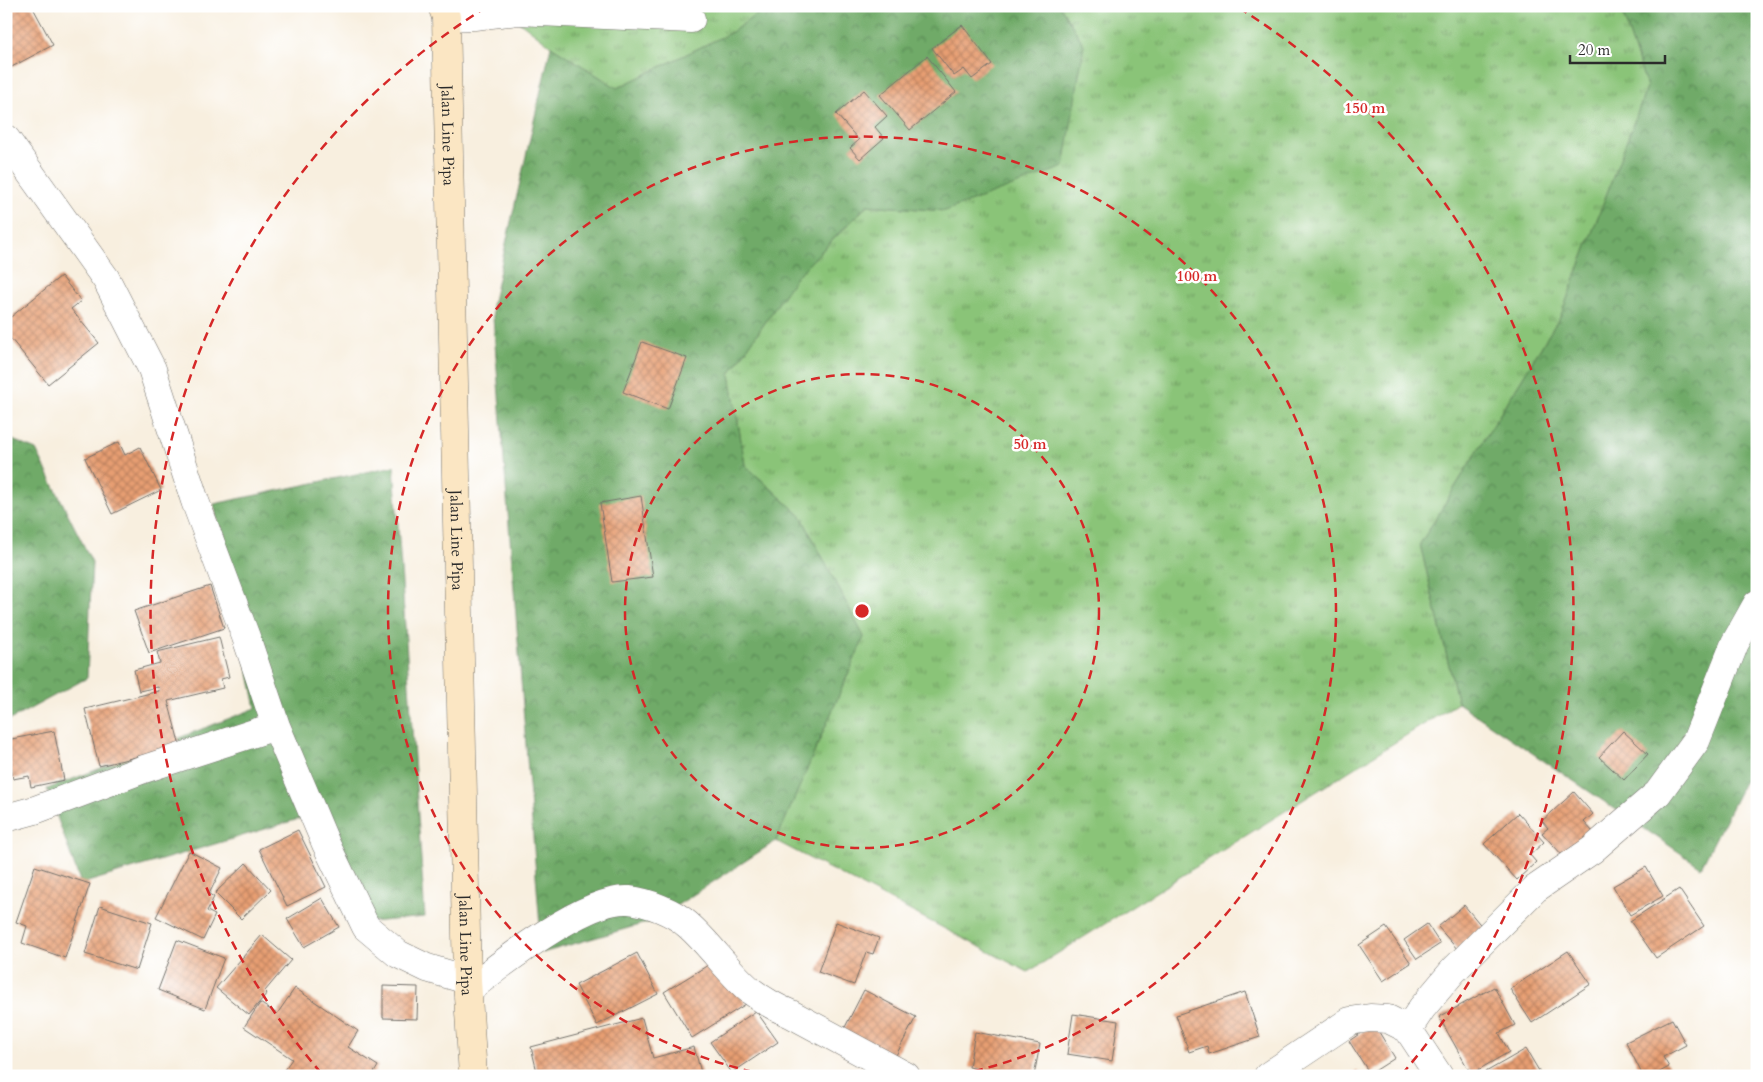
<svg xmlns="http://www.w3.org/2000/svg" width="1763" height="1082" viewBox="0 0 1763 1082" font-family="Cardo,serif">
  <style>
    .grass { fill: url(#grass-tufts); stroke: #5a7852 }
    .forest { fill: url(#forest-crowns); stroke: #4d6a4a }
    .building { fill: url(#building-cross-hatch) }
    .lines { fill: none; stroke-linecap: round; stroke-linejoin: round }
    .minor-casing { stroke: #73706a; stroke-width: 29 }
    .secondary-casing { stroke: #73706a; stroke-width: 29 }
    .minor { stroke: #fff; stroke-width: 28 }
    .secondary { stroke: #fbe6c3; stroke-width: 28 }
    .ring { fill: none; stroke: #d62828; stroke-width: 2.5; stroke-dasharray: 9 6 }
    .labels { text-anchor: middle; stroke-width: 5; stroke-linejoin: round; paint-order: stroke }
    .street-label { font-size: 16px; fill: #2b2b2b; stroke: #fff }
    .centre { fill: #d62828; stroke: #fff; stroke-width: 2.5 }
    .ring-label { font-size: 15px; text-anchor: middle; font-weight: bold; fill: #d62828; stroke: #fff; stroke-width: 5; stroke-linejoin: round; paint-order: stroke }
  </style>
  <defs>
    <pattern id="grass-tufts" width="24" height="20" patternUnits="userSpaceOnUse" patternTransform="scale(1.25)"><rect width="24" height="20" fill="#8ac478"/><path d="M3 7l-1-3M5 7V3M7 7l1-3M15 17l-1-3M17 17v-4M19 17l1-3" fill="none" stroke="#719f63"/></pattern>
    <pattern id="forest-crowns" width="20" height="18" patternUnits="userSpaceOnUse" patternTransform="scale(1.25)"><rect width="20" height="18" fill="#6faa68"/><path d="M2 6a3 3 0 1 1 6 0M12 15a3 3 0 1 1 6 0" fill="none" stroke="#5b8b56"/></pattern>
    <pattern id="building-cross-hatch" width="8" height="8" patternUnits="userSpaceOnUse" patternTransform="scale(1.25)"><rect width="8" height="8" fill="#e79e72"/><path d="M0 0l8 8M0 8l8-8" fill="none" stroke="#bb815e"/></pattern>
  </defs>
  <rect width="100%" height="100%" fill="#fff"/>
  <filter id="ink" filterUnits="userSpaceOnUse"><feTurbulence type="fractalNoise" baseFrequency=".02" numOctaves="2"/><feDisplacementMap in="SourceGraphic" scale="10" xChannelSelector="R" yChannelSelector="G"/><feConvolveMatrix kernelMatrix="1 2 1 2 8 2 1 2 1" color-interpolation-filters="sRGB"/></filter>
  <filter id="wash" filterUnits="userSpaceOnUse"><feTurbulence type="fractalNoise" baseFrequency=".0096" numOctaves="4" result="noise"/><feDisplacementMap in="SourceGraphic" scale="20" xChannelSelector="R" yChannelSelector="G"/><feGaussianBlur stdDeviation="1.12" result="paint"/><feColorMatrix in="noise" values="0 0 0 0 0 0 0 0 0 0 0 0 0 0 0 0 0 1.4 0 .05"/><feComposite in="paint" operator="in"/></filter>
  <g filter="url(#wash)">
    <rect width="100%" height="100%" fill="#f8efdf"/>
    <path class="grass" d="M499,6h269l-36,26 -115,56 -66,-42z
      M1060,6h560l27,81 -86,228 -141,229 38,159 -430,269 -252,-131 88,-204 -63,-121 -56,-51 -15,-91 66,-97 72,-72 77,6 139,-166z"/>
    <path class="forest" d="M768,6h292l24,39 -20,122 -119,44 -78,-6 -71,72 -66,97 15,91 56,51 63,121 -88,204 -123,80 -111,32 -50,-648 59,-259 66,42 115,-56z
      M1620,6h137v751l-56,110 -243,-164 -38,-159 141,-229 86,-228z
      M6,437l30,13 56,112 -5,116 -81,44z
      M394,466l31,451 -65,6 -51,-107 -228,68 -34,-95 209,-81 -42,-204z"/>
    <g id="blocks">
      <path class="building" d="M6,6h26l21,39 -47,25z
        M962,25l30,39 -20,15 -8,-10 -10,7 -22,-28z
        M927,56l29,36 -46,38 -30,-35z
        M864,90l23,26 -12,11 9,11 -24,21 -10,-11 9,-8 -23,-26z
        M61,276l20,25 -10,8 28,34 -51,41 -42,-51v-12z
        M642,342l45,16 -19,51 -45,-17z
        M119,442l6,13 15,-8 21,43 -49,24 -27,-56z
        M641,496l12,81 -41,5 -12,-79z
        M210,586l14,42 -75,25 -15,-42z
        M219,637l10,40 -8,2 2,9 -55,13 12,45 -81,20 -14,-57 74,-18 -1,-4 -19,4 -5,-21 26,-7 -3,-11z
        M54,731l10,49 -33,7 -2,-11 -16,3 -7,-39z
        M1623,731l25,23 -24,26 -25,-23z
        M1574,792l19,22 -9,8 9,10 -29,25 -22,-24 6,-5 -6,-7z
        M1518,813l26,29 -14,13 6,7 -19,18 -33,-36z
        M298,830l28,57 -39,19 -28,-57z
        M189,851l33,17 -13,26 5,3 -7,14 8,4 -12,25 -47,-23z
        M246,863l25,27 -30,29 -26,-26z
        M35,866l55,18 -25,74 -43,-15 5,-17 -11,-4z
        M1646,867l17,29 -33,19 -17,-29z
        M1679,889l25,37 -48,32 -26,-37z
        M322,898l17,29 -35,20 -17,-28z
        M1464,905l20,24 -26,21 -20,-23z
        M100,906l52,17 -15,47 -52,-16z
        M836,922l43,16 -6,16 -7,-2 -12,33 -36,-13z
        M1427,924l13,20 -23,15 -13,-19z
        M1386,927l25,36 -28,18 -24,-36z
        M262,935l29,25 -26,31 2,2 -18,22 -33,-27z
        M177,940l47,18 -19,51 -47,-19z
        M1568,951l23,33 -59,39 -22,-34z
        M637,953l21,41 -61,31 -21,-40z
        M718,959l28,45 -54,34 -28,-46z
        M383,986l35,1 -1,32 -34,-1z
        M1494,987l21,38 -16,8 10,19 -38,22 -32,-57z
        M295,988l63,43 -10,16 30,19 -6,10h-50l-6,-5 -3,5h-21l-8,-6 8,-11 -48,-32 16,-24 17,11z
        M864,990l52,27 -23,44 -52,-26z
        M1245,992l15,45 -51,17 -2,-8 -18,6 -13,-37z
        M756,1011l22,31 -46,31 -22,-31z
        M1073,1014l45,7 -6,40 -45,-7z
        M642,1018l11,40 41,-11 8,29h-164l-7,-29z
        M1672,1019l14,26 -23,12 6,10 -17,9h-9l-17,-34z
        M1374,1024l21,34 -25,16 -21,-33z
        M975,1032l65,12 -6,32h-24l-41,-9z
        M1526,1049l16,27h-57l-1,-3z
        M1357,1071l3,5h-11z"/>
    </g>
  </g>
  <g filter="url(#ink)">
    <use href="#blocks" fill-opacity="0" stroke="#73706a" stroke-width="1"/>
    <g class="lines">
      <defs>
        <path id="minor" d="M446,17l28,-1 44,-5 173,8
          M6,139l100,140 46,90 43,132 51,136 30,89 50,118 40,83 32,27 29,14 40,12
          M6,818l29,-8 109,-41 132,-43
          M468,990c34,-27 118,-93 161,-90 19,2 45,12 59,25 22,19 41,48 63,66 13,10 25,17 40,23l115,62
          M1408,1029l14,-21 31,-37 82,-82 57,-39 66,-57 38,-52 39,-98 22,-39
          M1268,1076l82,-55 20,-3 18,1 20,10 31,47"/>
        <g id="secondary">
          <path id="s1" d="M442,6l4,11 21,963 6,96"/>
        </g>
      </defs>
      <use href="#minor" class="minor-casing"/>
      <use href="#secondary" class="secondary-casing"/>
      <use href="#minor" class="minor"/>
      <use href="#secondary" class="secondary"/>
    </g>
  </g>
  <g class="ring">
    <circle cx="862" cy="611" r="237"/>
    <path d="M767 1075A474 474 0 1 1 957 1075"/>
    <path d="M321 1073A711 711 0 0 1 485 8M1239 8A711 711 0 0 1 1403 1073"/>
  </g>
  <g class="labels">
    <g class="street-label">
      <text dy="6" stroke="none"><textPath href="#s1" startOffset="130">Jalan Line Pipa</textPath></text>
      <text dy="6" stroke="none"><textPath href="#s1" startOffset="535">Jalan Line Pipa</textPath></text>
      <text dy="6" stroke="none"><textPath href="#s1" startOffset="940">Jalan Line Pipa</textPath></text>
    </g>
  </g>
  <circle cx="862" cy="611" r="8" class="centre"/>
  <g class="ring-label">
    <text x="1365" y="113">150 m</text>
    <text x="1197" y="281">100 m</text>
    <text x="1030" y="449">50 m</text>
  </g>
  <rect width="1763" height="1082" fill="none" stroke="#fff" stroke-width="25"/>
  <path d="M1570 55v8h95v-8" fill="none" stroke="#2b2b2b" stroke-width="2.5"/>
  <text x="1578" y="55" font-size="15" fill="#2b2b2b" stroke="#ffffff" stroke-width="4" paint-order="stroke">20 m</text>
</svg>
